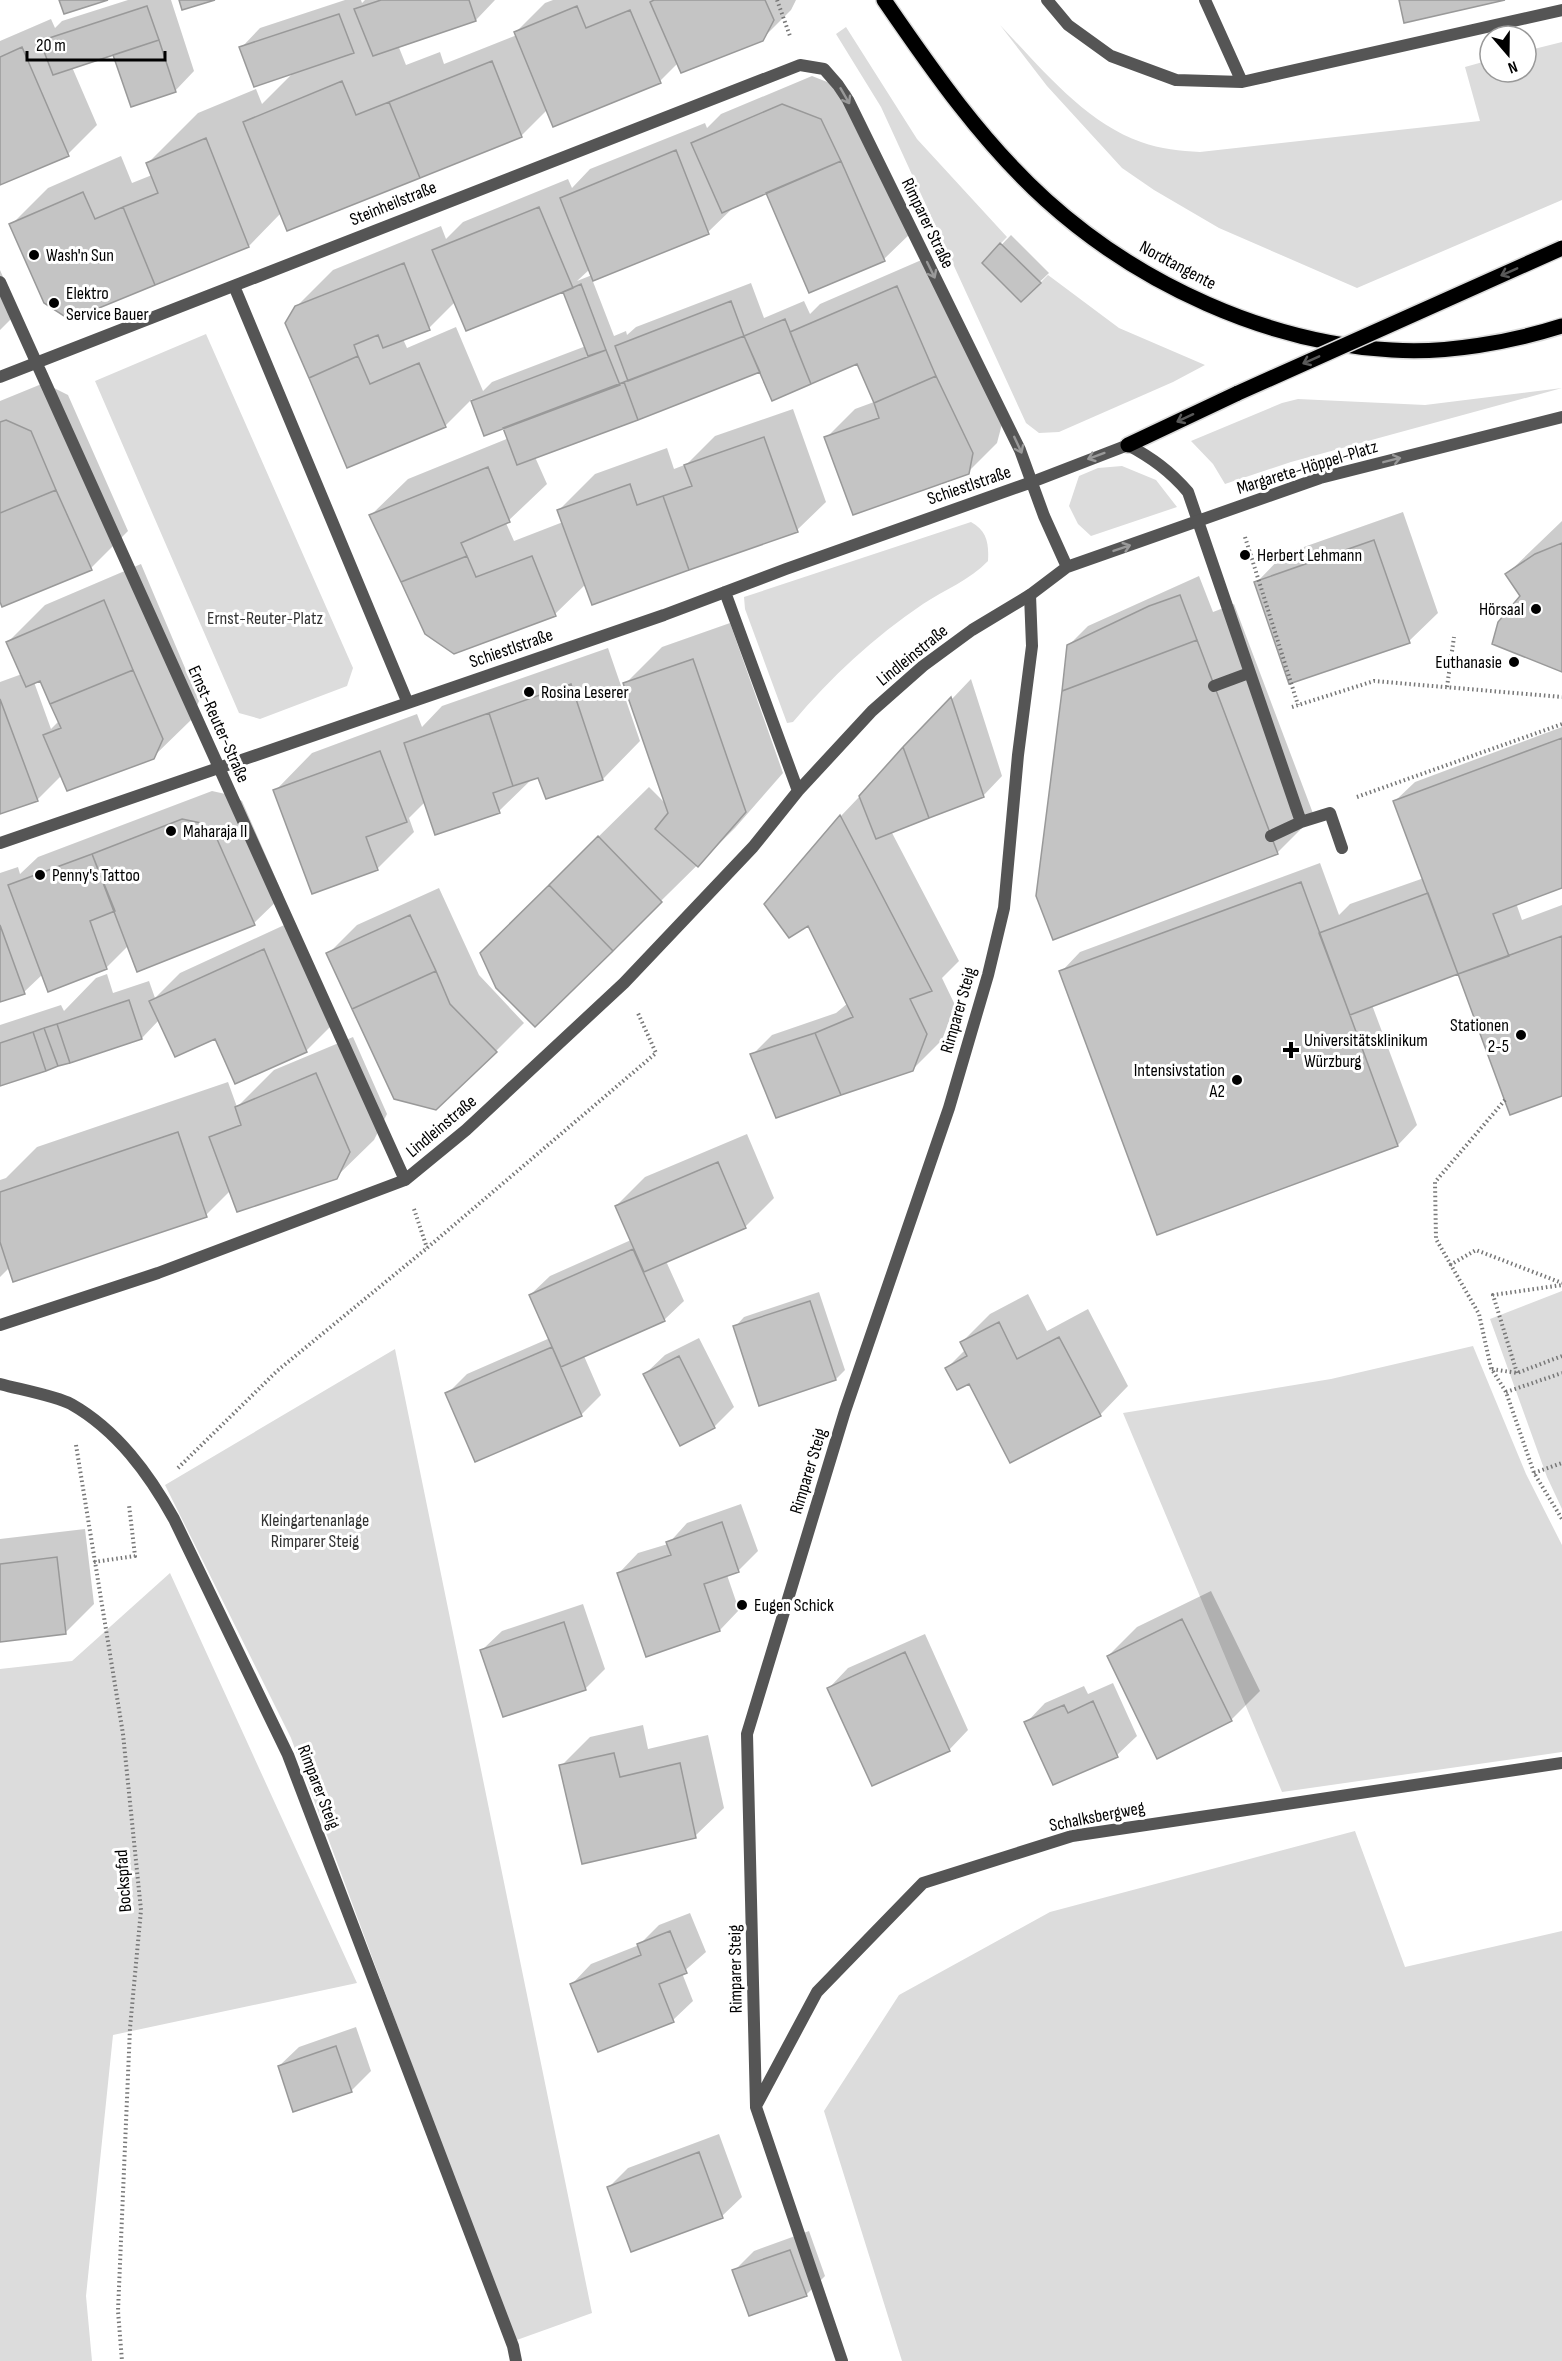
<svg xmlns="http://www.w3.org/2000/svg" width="1562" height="2361" viewBox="0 0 1562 2361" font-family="'Sofia Sans Condensed',sans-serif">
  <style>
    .green { fill: #dcdcdc }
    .shadow { fill: #0003; fill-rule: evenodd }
    .building { fill: #c4c4c4; stroke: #999; stroke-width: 1.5 }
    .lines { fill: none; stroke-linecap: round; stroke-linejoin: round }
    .primary-casing { stroke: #dbdbdb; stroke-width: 18 }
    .path { stroke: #777; stroke-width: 4; stroke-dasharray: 1.5 3; stroke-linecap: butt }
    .service { stroke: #555; stroke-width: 12 }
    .minor { stroke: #555; stroke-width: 12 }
    .primary { stroke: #000; stroke-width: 15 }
    .primary-bridge-casing { stroke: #dbdbdb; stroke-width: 18; stroke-linecap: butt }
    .primary-bridge { stroke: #000; stroke-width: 15 }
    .oneway { stroke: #999 }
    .oneway2 { stroke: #595959 }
    .poi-dot { fill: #000; stroke: #fff; stroke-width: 2 }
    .labels { text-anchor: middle; stroke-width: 6; stroke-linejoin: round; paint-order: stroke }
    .street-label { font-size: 18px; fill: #000; stroke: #fff }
    .poi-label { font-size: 18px; fill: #000; stroke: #fff; text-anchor: start }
    .park-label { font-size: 18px; fill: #333; stroke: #fff }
  </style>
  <rect width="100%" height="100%" fill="#fff"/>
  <path class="green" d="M1000,25c40,42 85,98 141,117 20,7 39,9 59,10l280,-31 -15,-54 25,-7v12h36v-21l36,-9v158l-205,88 -138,-60 -65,-38 -32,-22 -75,-82z
    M846,27l71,112 90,98 -25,26 39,39 27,-27 71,53 86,37 -32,17 -114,50 -20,1 -13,-10 -145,-316 -45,-73z
    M206,334l147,334 -6,18 -87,33 -21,-6 -144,-332z
    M1562,388l-271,74 -66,22 -12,-20 -22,-23 91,-38 16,-4 127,6z
    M1122,466l34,14 21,27 -86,29 -13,-12 -9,-18 10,-30 19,-8z
    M971,522c16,9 18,21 17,39 -18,19 -44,29 -65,43 -49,33 -92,73 -130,118l-6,1 -42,-114 -1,-12z
    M1562,1291v218l-15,-32 -57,-158z
    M1473,1346l53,128 36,71v207l-280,40 -159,-379 208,-34z
    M395,1349l197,964 -78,28 -223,-603 -126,-253z
    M170,1573l187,410 -244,52 -27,261 6,65h-92v-692l72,-8z
    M1355,1831l50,136 157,-36v430h-660l-78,-250 75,-116 151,-83z"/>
  <path class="shadow" d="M128,0h43l23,71 -19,20 -61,-38 -42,14 25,58 -29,29 -68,30v-143l51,-22 4,9 7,-7z
    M345,0h16l1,3 3,-3h130l-19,20 -78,25 8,20 34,-13 4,12 73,-29 -1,-3 29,-29 8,-3h243l-5,10 -29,29 -84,24 -18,18 -112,28 -27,27 -240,77 -32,33 -94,37 -144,-58 37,-37 73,-32 11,27 20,-8 -4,-12 50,-50 58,-24 6,15 33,-33 -54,-23 19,-20z
    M812,76l38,15 63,140 -29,28 -117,-68 -31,14 -28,27 -116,47 22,57 12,-5 1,4 9,-8 115,-44 13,35 40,-17 6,13 10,-10 106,-46 76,166 -5,19 -29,29 -142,-34 29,-29 19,-7 -17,-40 -97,8 -225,87 12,27 -41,39 8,18 49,-19 -5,-11 37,-37 72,-26 7,21 13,-5 28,-28 78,-27 33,93 -29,28 -211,54 -31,30 -101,38 -84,-136 38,-37 101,-41 -5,-12 -19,8 -13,-35 -27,27 -98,40 -51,-159 37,-37 108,-44 5,13 17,-17 105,-43 4,9 18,-19 115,-46 2,5 14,-14zM590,269l2,6 -15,6zM564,290l22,56 -94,36 -9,9 -27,-64 -49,21 -4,-9 26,-11 26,-26z
    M1011,235l38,38 -28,27 -37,-37z
    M0,270l16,37 -6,13 -10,10z
    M44,383l24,12 60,136 -37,37 -91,30v-197z
    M1403,512l35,101 -29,28 -153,-58 28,-29z
    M1562,521v149l-40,-74 -15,-22z
    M141,564l58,137 -8,19 -38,37 -91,18 -25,25 -37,13v-131l22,-8 -14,-32 37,-37zM41,679l18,42 -8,8 -17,-47z
    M1199,576l14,36 21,-8 80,212 -37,37 -209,-207 20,-20z
    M730,623l53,150 -48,55 -200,197 -3,-123 117,-115 18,18 -42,-121 37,-37z
    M608,648l32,93 -37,38 -56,18 -8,-21 -6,2 -34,33 -74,-9 -16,16 5,14 -37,37 -102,-78 37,-38 105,-39 5,13 20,-21z
    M971,679l31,97 -19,20 -92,35 68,130 -17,17 13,27 -13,35 -30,30 -160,-15 20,-20 64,-22 12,-10 -40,-79 -42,-20 75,-88z
    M1562,727v159l-46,17 6,17 40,-15v189l-103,-122 -87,33 45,120 -19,20 -240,88 -97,-261 19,-20 240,-89 19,52 11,-11 74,-26 -29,-77 20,-19z
    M212,791l18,4 12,6 41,94 -29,28 -125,22 -22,22 -58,23 -6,-16 -19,18 -24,9v-128l18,-6 2,7 18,-17z
    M439,888l40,87 45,48 -28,28 -168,-97 29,-29z
    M293,921l42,101 -29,29 -147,-31 -17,18 -142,47v-60l61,-20 3,6 32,-33 11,-4 6,19 36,-12 6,17 25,-25z
    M353,1037l34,77 -13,26 -38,37 -106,14 -24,24 -196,52 -10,10v-97l6,-2 31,-31 191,-65 9,25 37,-37z
    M747,1134l27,64 -28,28 -80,35 18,40 -20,19 -80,36 17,39 -20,20 -134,-21 20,-20 83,-36 -20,-43 20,-19 81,-36 -15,-34 29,-29z
    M819,1292l26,78 -9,9 -101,-52 9,-10z
    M1028,1294l19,37 41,-22 40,77 -28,29 -131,-33 -22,-14 18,-18 -3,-8 28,-28z
    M699,1338l35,69 -19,19 -34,18 -36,-70 20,-19z
    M741,1504l17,47 -20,20 -11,4 12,35 -19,20 -73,25 -28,-82 19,-20 30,-9 19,-21z
    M85,1529l9,75 -29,29 -65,7v-101z
    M1211,1591l49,100 -29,29 -123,-64 29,-29z
    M583,1604l22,65 -19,19 -83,27 -21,-65 20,-19z
    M925,1634l43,96 -19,20 -120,-62 19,-20z
    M1113,1683l24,53 -20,19 -91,-32 19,-20 39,-17 4,8z
    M643,1725l5,24 60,-14 16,73 -29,28 -134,-70 29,-29z
    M690,1913l16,39 -24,21 11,28 -20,19 -101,-36 19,-20 48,-19 20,-20z
    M356,2027l15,44 -20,20 -72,-25 20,-19z
    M719,2134l23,63 -20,19 -90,34 -23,-63 19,-19z
    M809,2231l16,45 -19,19 -72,-24 20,-20z"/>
  <path class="building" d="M59,0h49l-44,14z
    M179,0h36l-33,10z
    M381,0h88l7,21 -103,35 -19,-47z
    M654,0h111l9,20 -11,21 -82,32 -31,-71z
    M1399,0h106l-101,23z
    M147,6l12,34 -106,35 -13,-34z
    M577,6l9,22 44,-18 31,73 -108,44 -39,-95z
    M339,14l15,39 -100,34 -15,-40z
    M159,40l17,52 -45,15 -18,-52z
    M22,47l47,109 -69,29v-128z
    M492,61l30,76 -102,41 -31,-76z
    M342,81l14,34 33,-13 31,76 -133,53 -44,-109z
    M782,104l39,15 20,42 -119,52 -31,-70z
    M206,138l43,109 -94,38 -32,-78 35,-14 -12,-30z
    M676,150l33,84 -116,47 -33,-83z
    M841,161l44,100 -76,32 -43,-100z
    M83,192l12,27 28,-12 32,78 -85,35 -26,-17 -35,-79z
    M539,207l34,81 -107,43 -34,-81z
    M1000,243l41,40 -20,19 -39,-39z
    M404,263l26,67 -47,18 -5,-13 -24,10 4,11 -49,22 -24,-55 10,-17z
    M581,284l25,66 -18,6 -25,-64z
    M897,286l39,90 -62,27 -17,-39 -46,20 -21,-52z
    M731,301l13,35 -116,45 -13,-35z
    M785,319l26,65 -39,17 -28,-65z
    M744,336l16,36 -122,48 -14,-38z
    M606,350l14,35 -136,51 -13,-35z
    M358,356l12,28 49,-21 27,64 -99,41 -38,-90z
    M936,376l37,77 -4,21 -116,41 -29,-78 55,-19 -5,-15z
    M624,382l14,38 -121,45 -14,-37z
    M6,420l25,11 25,59 -56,23v-91z
    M764,437l34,95 -109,38 -26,-74 29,-10 -8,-21z
    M488,467l22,55 -49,21 6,13 -66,26 -32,-67z
    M630,484l7,21 26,-9 26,74 -97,35 -35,-95z
    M56,490l36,80 -90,37 -2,-5v-89z
    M1374,540l36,103 -121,41 -35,-102z
    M1562,543v129l-70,-28 6,-22 22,-26 -15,-22 30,-20z
    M467,556l9,21 56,-21 24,60 -102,38 -29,-20 -24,-52z
    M1180,595l17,45 -135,51 5,-46 82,-39z
    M104,600l29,70 -83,34 -10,-23 -14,6 -20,-45z
    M1197,640l81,214 -225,86 -17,-44 26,-205z
    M693,659l53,153 -48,55 -43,-38 13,-16 -45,-130z
    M133,670l30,69 -9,20 -87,32 -24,-56 18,-7 -11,-24z
    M571,684l32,96 -57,19 -8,-21 -25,8 -24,-73z
    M951,697l33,100 -55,21 -26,-71z
    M0,699l38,102 -38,13z
    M489,713l24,73 -20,7 7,20 -65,22 -31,-92z
    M1562,738v150l-69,26 16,42 -51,18 -65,-173z
    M903,747l26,71 -53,21 -17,-43z
    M380,751l27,71 -41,15 12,33 -66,24 -39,-104z
    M840,815l92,176 -22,8 17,35 -14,37 -72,24 -26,-62 38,-16 -45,-91 -19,12 -25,-34z
    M182,819l19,4 12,7 42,95 -118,47 -45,-118z
    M598,836l64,66 -49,49 -64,-66z
    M92,854l23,57 -25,10 17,48 -59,23 -40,-107z
    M1301,882l97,264 -241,89 -98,-264z
    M549,885l64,66 -78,76 -39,-39 -16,-35z
    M1428,893l30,81 -108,41 -31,-82z
    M410,915l26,56 -84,38 -26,-56z
    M0,925l25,69 -25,8z
    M1562,936v160l-52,19 -52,-141z
    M264,949l43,103 -72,32 -20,-45 -40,18 -26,-56z
    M436,971l14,33 47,48 -61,58 -42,-11 -42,-90z
    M129,1000l13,39 -72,24 -13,-39z
    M57,1024l13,39 -12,3 -14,-38z
    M44,1028l14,38 -12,5 -13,-39z
    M33,1032l13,39 -46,15v-43z
    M815,1033l26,62 -65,23 -26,-64z
    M316,1073l34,79 -13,27 -100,33 -28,-75 32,-12 -6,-18z
    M178,1132l29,85 -194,65 -13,-40v-50z
    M718,1162l28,66 -102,44 -29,-66z
    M633,1249l32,72 -104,46 -32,-72z
    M810,1301l26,79 -77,26 -26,-80z
    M999,1322l18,37 42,-22 42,79 -91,47 -41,-79 -12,6 -12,-22 22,-12 -7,-14z
    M552,1347l30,69 -107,46 -30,-69z
    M679,1356l36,72 -35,18 -37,-72z
    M722,1522l17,50 -35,12 16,47 -74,26 -29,-84 54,-18 -5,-13z
    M57,1557l9,77 -66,8v-78z
    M1182,1619l50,102 -75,38 -50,-103z
    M564,1622l22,68 -83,27 -23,-67z
    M905,1652l45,99 -78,35 -45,-98z
    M1093,1701l25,56 -65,28 -29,-63 40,-17 4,8z
    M614,1753l6,24 60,-14 16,75 -114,26 -23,-99z
    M670,1931l17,42 -28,11 15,38 -76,30 -28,-68 71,-29 -4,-11z
    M336,2046l16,46 -59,20 -15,-46z
    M699,2152l24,66 -92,34 -24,-65z
    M790,2250l17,46 -58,20 -17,-46z"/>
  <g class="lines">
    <defs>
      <path id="primary" d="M884,0c48,70 98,142 162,200 93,84 221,143 346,150 53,4 120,-8 170,-24
        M1128,445l110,-52"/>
    </defs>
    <use href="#primary" class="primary-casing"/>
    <path class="path" d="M777,0l13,36
      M1245,537l53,168
      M1447,687l7,-50
      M1292,707l82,-26 188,16
      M1357,797l205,-73
      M1505,1100l-70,82 1,57 43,75 12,54 15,24 28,81 28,46
      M414,1209l13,39
      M1450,1265l26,-15 86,33
      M1492,1369l25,4 45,-17
      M1517,1373l-24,-78 69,-10
      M1506,1392l56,-19
      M76,1445l47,289 18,176 -11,118 -12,283 4,50
      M178,1468l99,-97 150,-123 229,-195 -19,-42
      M1534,1473l28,-10
      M94,1562l41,-6 -6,-51"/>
    <path class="service" d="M1047,0l21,25 43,31 65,24 66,2
      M1205,0l37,82 320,-72
      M1128,445c24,13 42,26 60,47l113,330 29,-9 12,35
      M1214,686l35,-13
      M1271,836l30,-14
      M0,1384c18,5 56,12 71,20 46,26 78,70 103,115l114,236 225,591 3,15
      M756,2106l61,-114 106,-109 149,-47 490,-73
      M842,2361l-86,-254 -9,-373 98,-323 104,-303 39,-133 16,-67 14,-153 14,-109 -2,-51"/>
    <path class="minor" d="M0,282l405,898
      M234,286l173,415
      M0,377l800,-312 24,4 14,16 10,15 172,350 24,66 23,51
      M725,592l73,199
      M0,843l664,-228 122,-46 246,-87 96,-37
      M0,1325l158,-52 247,-93 61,-50 158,-147 129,-136 45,-56 74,-80 51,-45 49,-36 58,-35 37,-28 253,-89 242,-61"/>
    <use href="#primary" class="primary"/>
    <defs>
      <path id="primary-bridge" d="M1238,393l324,-145"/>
    </defs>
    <use href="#primary-bridge" class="primary-bridge-casing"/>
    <use href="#primary-bridge" class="primary-bridge"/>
  </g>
  <defs><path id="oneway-shaft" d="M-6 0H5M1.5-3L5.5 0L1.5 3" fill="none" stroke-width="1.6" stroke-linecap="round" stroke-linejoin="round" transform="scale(1.5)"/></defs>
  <g class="oneway">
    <use href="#oneway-shaft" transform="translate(845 96) rotate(60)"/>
    <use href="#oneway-shaft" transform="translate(931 270) rotate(64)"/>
    <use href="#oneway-shaft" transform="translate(1018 445) rotate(65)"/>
    <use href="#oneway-shaft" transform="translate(1096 456) rotate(160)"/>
    <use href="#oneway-shaft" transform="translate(1392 460) rotate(-14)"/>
    <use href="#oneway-shaft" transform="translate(1122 548) rotate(-19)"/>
  </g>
  <g class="oneway2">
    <use href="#oneway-shaft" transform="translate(1509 272) rotate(156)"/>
    <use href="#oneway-shaft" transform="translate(1311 360) rotate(156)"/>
    <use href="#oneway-shaft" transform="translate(1185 418) rotate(155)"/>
  </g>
  <g class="poi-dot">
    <circle cx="34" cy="255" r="6"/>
    <circle cx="54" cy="303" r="6"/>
    <circle cx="1245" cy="555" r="6"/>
    <circle cx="1536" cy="609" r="6"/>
    <circle cx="1514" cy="662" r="6"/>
    <circle cx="529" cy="692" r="6"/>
    <circle cx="171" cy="831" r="6"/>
    <circle cx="40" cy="875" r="6"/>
    <circle cx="1521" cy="1035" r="6"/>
    <path d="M1288 1041h6v6h6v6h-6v6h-6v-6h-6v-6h6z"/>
    <circle cx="1237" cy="1080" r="6"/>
    <circle cx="742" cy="1605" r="6"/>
  </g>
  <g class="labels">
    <g class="street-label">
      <text transform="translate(393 203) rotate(-22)" y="6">Steinheilstraße</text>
      <text transform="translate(928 223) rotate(64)" y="6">Rimparer Straße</text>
      <text transform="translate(1178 265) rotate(28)" y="6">Nordtangente</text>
      <text transform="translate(1307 467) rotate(-17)" y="6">Margarete-Höppel-Platz</text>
      <text transform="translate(969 485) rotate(-19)" y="6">Schiestlstraße</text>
      <text transform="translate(511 648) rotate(-19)" y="6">Schiestlstraße</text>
      <text transform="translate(912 655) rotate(-39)" y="6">Lindleinstraße</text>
      <text transform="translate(219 724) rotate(66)" y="6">Ernst-Reuter-Straße</text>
      <text transform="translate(958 1010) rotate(-74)" y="6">Rimparer Steig</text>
      <text transform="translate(441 1126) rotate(-40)" y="6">Lindleinstraße</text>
      <text transform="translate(808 1471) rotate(-73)" y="6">Rimparer Steig</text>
      <text transform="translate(319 1787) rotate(69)" y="6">Rimparer Steig</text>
      <text transform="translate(1097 1816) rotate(-11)" y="6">Schalksbergweg</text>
      <text transform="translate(123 1881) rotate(-94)" y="6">Bockspfad</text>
      <text transform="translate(735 1969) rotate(-91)" y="6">Rimparer Steig</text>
    </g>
    <g class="poi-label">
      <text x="46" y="261">Wash'n Sun</text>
      <text x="66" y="299">Elektro<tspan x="66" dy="21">Service Bauer</tspan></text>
      <text x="1257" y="561">Herbert Lehmann</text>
      <text x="1524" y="615" text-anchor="end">Hörsaal</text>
      <text x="1502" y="668" text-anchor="end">Euthanasie</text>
      <text x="541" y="698">Rosina Leserer</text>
      <text x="183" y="837">Maharaja II</text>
      <text x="52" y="881">Penny's Tattoo</text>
      <text x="1509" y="1031" text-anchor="end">Stationen<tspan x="1509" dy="21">2-5</tspan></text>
      <text x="1304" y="1046">Universitätsklinikum<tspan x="1304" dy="21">Würzburg</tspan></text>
      <text x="1225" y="1076" text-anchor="end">Intensivstation<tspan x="1225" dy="21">A2</tspan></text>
      <text x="754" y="1611">Eugen Schick</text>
    </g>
    <g class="park-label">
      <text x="265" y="624">Ernst-Reuter-Platz</text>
      <text x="315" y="1526">Kleingartenanlage<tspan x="315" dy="21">Rimparer Steig</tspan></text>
    </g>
  </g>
  <g transform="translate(1508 54) rotate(160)"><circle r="28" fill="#ffffff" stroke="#999999" stroke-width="1.5"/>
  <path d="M0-4.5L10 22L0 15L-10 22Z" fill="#000000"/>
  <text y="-9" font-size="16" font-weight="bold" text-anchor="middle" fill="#000000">N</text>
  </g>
  <path d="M27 51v9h138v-9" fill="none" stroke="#000000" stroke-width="3"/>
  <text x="36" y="51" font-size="18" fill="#000000" stroke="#ffffff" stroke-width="4.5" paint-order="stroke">20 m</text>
</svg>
